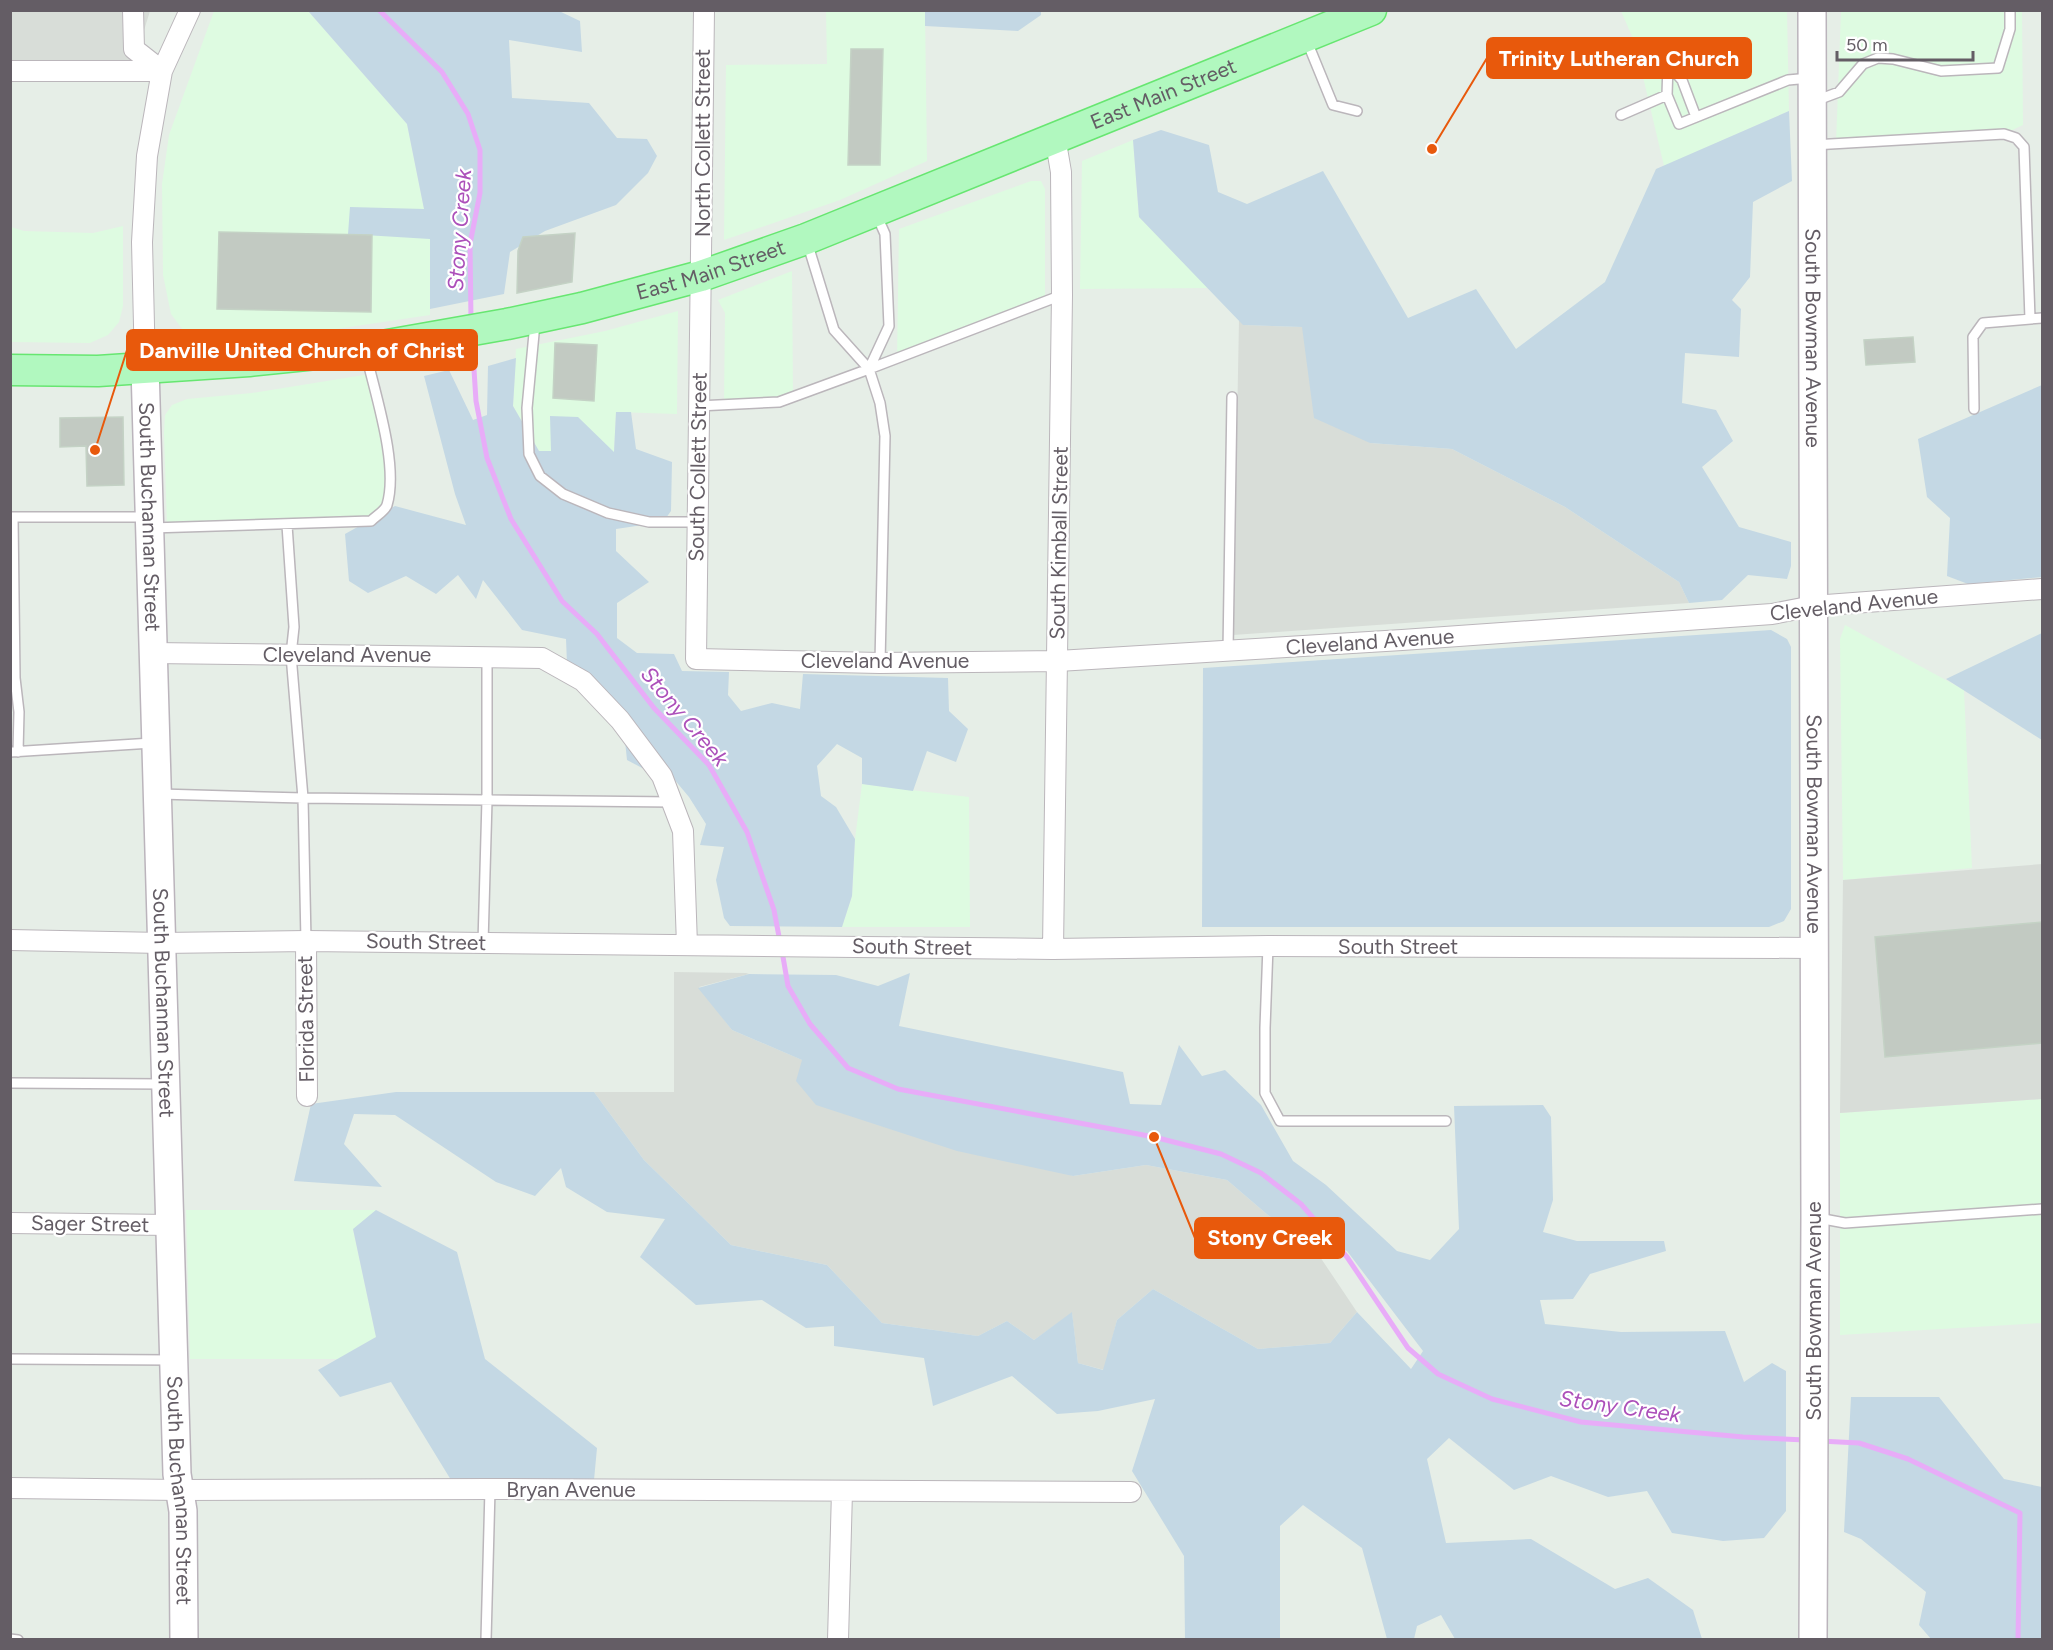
<svg xmlns="http://www.w3.org/2000/svg" width="2053" height="1650" viewBox="0 0 2053 1650" font-family="Figtree,sans-serif">
  <style>
    .commercial { fill: #defbe1 }
    .industrial { fill: #d8ddd8 }
    .green { fill: #c4d8e4 }
    .lines { fill: none; stroke-linecap: round; stroke-linejoin: round }
    .stream { stroke: #e8acf8; stroke-width: 5 }
    .building { fill: #c2cac2; stroke: #c4d2c5; stroke-width: 1.5 }
    .lane-casing { stroke: #bbb6bb; stroke-width: 12 }
    .street-casing { stroke: #bbb6bb; stroke-width: 22 }
    .secondary-casing { stroke: #bbb4bc; stroke-width: 30 }
    .primary-casing { stroke: #67e671; stroke-width: 33 }
    .lane { stroke: #fff; stroke-width: 9 }
    .street { stroke: #fff; stroke-width: 20 }
    .secondary { stroke: #fff; stroke-width: 27 }
    .primary { stroke: #b1f8bf; stroke-width: 30 }
    .labels { text-anchor: middle; stroke-width: 4.5; stroke-linejoin: round; paint-order: stroke }
    .street-label { font-size: 21px; fill: #645d65; stroke: #fff }
    .water-label { font-size: 22px; font-style: italic; fill: #ac50ba; stroke: #fff }
    .leader { fill: none; stroke: #e8590c; stroke-width: 2 }
    .callout-dot { fill: #e8590c; stroke: #fff; stroke-width: 2 }
    .callout { fill: #e8590c; stroke: #e8590c; stroke-width: 2 }
    .callout-label { font-size: 22px; text-anchor: middle; font-weight: bold; fill: #fff }
  </style>
  <rect width="100%" height="100%" fill="#e6eee7"/>
  <path class="commercial" d="M296,10l13,2 98,112 23,115v76l-94,14 -128,9 -22,-4 -15,-20 -8,-39 -1,-91 7,-49 45,-124z
    M826,11h99l2,150 -87,39 -116,40 2,-175 101,-1z
    M1621,11h166l2,100 -125,55 -29,-123z
    M1841,11h181l1,114 -19,9 -168,9z
    M1133,140l6,77 69,71 -128,1 2,-128z
    M1031,181h10l4,8v113l-148,57 2,-130z
    M123,226v80l-4,16 -11,13 -18,8 -79,-1v-115l13,4 69,2z
    M792,271l1,126 -69,8 1,-92 -7,-13z
    M678,311l-1,103 -61,-2 -2,41 -75,-2 -26,-45 3,-57 89,-18z
    M370,374l18,77 -2,56 -15,14 -204,6 -3,-94 1,-18 7,-10 15,-6 65,-6z
    M1845,625l119,65 8,178 -129,12 -3,-241z
    M862,784l107,13 1,130h-128l10,-31 3,-57z
    M2042,1099v224l-202,12v-222z
    M186,1210h190l-23,20 23,107 -38,22h-148z"/>
  <path class="industrial" d="M11,11h139l-17,55 -122,-2z
    M1239,320l5,5 58,2 68,116 82,6 113,58 114,75 10,21 -456,32z
    M2042,864v235l-202,14 3,-233z
    M674,972l72,1 3,1 -50,13 33,43 341,146 73,-11 81,15 42,36 39,23 49,73 -27,31 -72,6 -105,-60 -36,31 -13,50 -26,-7 -6,-50 -38,27 -27,-19 -29,15 -96,-13 -55,-58 -96,-20 -87,-85 -50,-68h80z"/>
  <path class="green" d="M296,11h263l21,10 2,31 -73,-12 3,58 77,5 28,35 30,1 10,17 -9,17 -32,32 -71,26 -35,21 -6,42 -74,15v-70l-82,-5 2,-27 74,2 -17,-85 -98,-112z
    M1041,11v4l-23,16 -93,-5v-15z
    M1789,111l3,70 -39,21 -3,75 -18,23 9,9 -2,48 -54,-4 -3,50 34,7 17,31 -31,26 37,60 52,15v24l-4,13 -39,-4 -26,25 -33,3 -10,-21 -114,-75 -113,-58 -82,-6 -56,-25 -12,-91 -59,-2 -104,-108 -6,-77 28,-10 48,15 9,47 29,12 76,-33 85,147 68,-29 40,60 89,-67 51,-113z
    M516,358l-3,48 26,45h12l-1,-35 28,1 36,35 2,-40h15l5,37 36,13 -1,49 -8,11 -47,7v22l33,31 -32,21v35l20,15 37,1 8,17 47,1 -1,23 13,16 31,-8 28,6 3,-35 145,4 1,33 19,18 -12,33 -29,-11 -14,40 -51,-7v-26l-25,-14 -20,22 4,30 15,11 19,32 -3,57 -10,31 -112,-1 -6,-8 -8,-38 8,-33 -24,-2 6,-21 -17,-27 -31,-37 -14,9 -17,-9 -2,-19 -46,-52 -12,-25 -1,-25 -44,-9 -39,-50 -7,19 -18,-24 -22,19 -30,-18 -38,17 -19,-12 -4,-47 50,-28 71,19 -11,-31 -31,-118 25,-6 24,50 14,-5 1,-49z
    M2042,385v192l-74,7 -21,-8 3,-58 -23,-21 -9,-58z
    M1771,630l16,9 4,8v262l-7,12 -15,6h-567l1,-259z
    M2042,633v107l-96,-61z
    M910,973l-11,53 224,46 7,32 31,1 18,-60 23,31 23,-6 36,35 32,56 33,24 71,66 33,9 29,-31 -5,-123 89,-1 8,12 2,83 -10,32 34,9h87l2,10 -76,23 -17,25 -33,1 5,24 76,8 104,-1 19,51 28,-19 14,8v140l-22,27 -41,3 -51,-8 -25,-42 -39,6 -57,-21 -37,14 -65,-52 -22,21 19,84 85,-4 84,50 33,-11 45,32 9,29h-247l-14,-24 -24,11 -3,13h-27l-25,-91 -59,-43 -23,21v113h-95l-1,-83 -52,-85 23,-72 -57,12 -41,3 -45,-38 -79,30 -9,-48 -90,-12v-20l-28,2 -44,-28 -66,5 -56,-48 25,-38 -58,-7 -41,-25 -5,-19 -26,28 -39,-14 -101,-67 -41,-1 -10,30 38,43 -88,-6 17,-77 85,-12h198l50,68 87,85 96,20 55,58 96,13 29,-15 27,19 38,-28 6,51 25,7 14,-50 36,-31 105,60 72,-6 27,-31 54,57 12,-18 -76,-100 -39,-12 -39,-23 -42,-36 -81,-15 -73,11 -116,-25 -141,-46 -20,-24 6,-21 -70,-30 -34,-42 51,-14 87,1 42,11z
    M376,1210l81,42 28,107 112,89 -3,32h-143l-60,-98 -51,15 -22,-27 58,-33 -23,-108z
    M1851,1397h88l65,82 38,8v152h-111l-12,-14 7,-33 -65,-53 -17,-7z"/>
  <g class="lines">
    <path class="stream" d="M379,10l63,62 26,42 12,36v43l-10,51 1,76
      M472,338l4,63 11,57 24,61 51,82 35,33 57,74 55,57 38,67 27,78 6,32
      M782,951l6,35 22,38 38,44 50,21 256,48 67,17 40,19 40,31 46,53 61,91 30,26 54,25 89,23 162,15 62,3
      M1820,1441l39,2 49,16 112,54 -2,127"/>
  </g>
  <path class="building" d="M851,49h32l-3,116h-32z
    M219,232l153,3 -1,77 -154,-3z
    M575,233l-3,49 -55,11 1,-42 5,-14z
    M1913,337l2,25 -49,3 -2,-25z
    M555,343l42,2 -3,56 -41,-3z
    M123,417l1,68 -37,1 -1,-40 -26,1v-29z
    M2042,922v121l-157,14 -10,-120z"/>
  <g class="lines">
    <defs>
      <path id="lane" d="M1306,39l27,66 24,6
        M1668,64l-1,31 12,29 109,-44 22,-2
        M1668,64l14,16 14,37
        M1815,101l24,-9 24,-28 15,-6 15,1 48,12 57,-3 12,-39v-19
        M1621,115l46,-20
        M1813,145l191,-11 12,4 8,9 6,172
        M807,242l27,88 35,39
        M535,323l-8,85 2,46 11,22 23,18 45,19 41,9h48
        M698,406l81,-4 90,-33 20,-43 -4,-92 -8,-18
        M1974,409l-1,-72 10,-14 59,-5
        M10,517h136
        M13,517l2,161 4,34 -1,40
        M287,525l7,102 -3,28 12,143 3,143
        M151,528l220,-7c5,-5 14,-10 16,-16 12,-40 -12,-111 -21,-151
        M1228,651l4,-254
        M880,663l5,-227 -5,-33 -11,-34 193,-74
        M10,752l142,-9
        M160,794l143,4 370,4
        M483,943l4,-143v-144
        M1268,946l-3,82v65l15,28h166
        M10,1083l153,1
        M1818,1218l27,5 197,-14
        M10,1359l162,1
        M10,1639l8,1
        M486,1640l4,-151"/>
      <path id="street" d="M133,10l1,39 28,22 -15,85 -5,86 3,125
        M704,10c-1,217 -6,433 -8,649l184,4 178,-2 344,-21 370,-26 41,-8 229,-17
        M10,71h152l28,-61
        M152,653l390,5 41,23 37,39 42,56 21,55 4,114
        M10,940l152,3 144,-2 747,8 215,-3 546,2
        M306,941l1,155
        M1053,949l9,-654 -1,-123 -6,-35
        M10,1223l160,2
        M10,1488l170,2 310,-1 641,3
        M838,1640l4,-149"/>
      <g id="secondary">
        <path id="s1" d="M1812,10l3,1207 -2,423"/>
        <path id="s2" d="M145,367l32,1107 6,37 1,129"/>
      </g>
      <g id="primary">
        <path id="s3" d="M10,370l88,1 151,-10 116,-12 142,-25 75,-16 119,-32 105,-37 565,-229"/>
      </g>
    </defs>
    <use href="#lane" class="lane-casing"/>
    <use href="#street" class="street-casing"/>
    <use href="#secondary" class="secondary-casing"/>
    <use href="#primary" class="primary-casing"/>
    <use href="#lane" class="lane"/>
    <use href="#street" class="street"/>
    <use href="#secondary" class="secondary"/>
    <use href="#primary" class="primary"/>
  </g>
  <g class="labels">
    <g class="street-label">
      <text dy="7" stroke="none"><textPath href="#s3" startOffset="1197">East Main Street</textPath></text>
      <text transform="translate(703 143) rotate(-90)" y="7">North Collett Street</text>
      <text dy="7" stroke="none"><textPath href="#s3" startOffset="711">East Main Street</textPath></text>
      <text dy="7" stroke="none"><textPath href="#s1" startOffset="328">South Bowman Avenue</textPath></text>
      <text transform="translate(698 467) rotate(-89)" y="7">South Collett Street</text>
      <text dy="7" stroke="none"><textPath href="#s2" startOffset="150">South Buchannan Street</textPath></text>
      <text transform="translate(1059 543) rotate(-89)" y="7">South Kimball Street</text>
      <text transform="translate(1854 605) rotate(-6)" y="7">Cleveland Avenue</text>
      <text transform="translate(1370 642) rotate(-4)" y="7">Cleveland Avenue</text>
      <text x="347" y="662">Cleveland Avenue</text>
      <text x="885" y="668">Cleveland Avenue</text>
      <text dy="7" stroke="none"><textPath href="#s1" startOffset="814">South Bowman Avenue</textPath></text>
      <text transform="translate(426 942) rotate(1)" y="7">South Street</text>
      <text transform="translate(912 947) rotate(1)" y="7">South Street</text>
      <text x="1398" y="954">South Street</text>
      <text dy="7" stroke="none"><textPath href="#s2" startOffset="636">South Buchannan Street</textPath></text>
      <text transform="translate(306 1019) rotate(-91)" y="7">Florida Street</text>
      <text transform="translate(90 1224) rotate(1)" y="7">Sager Street</text>
      <text transform="translate(1814 1311) rotate(-90)" y="7">South Bowman Avenue</text>
      <text dy="7" stroke="none"><textPath href="#s2" startOffset="1124">South Buchannan Street</textPath></text>
      <text x="571" y="1497">Bryan Avenue</text>
    </g>
    <g class="water-label">
      <text transform="translate(459 230) rotate(-86)" y="8">Stony Creek</text>
      <text transform="translate(685 716) rotate(50)" y="8">Stony Creek</text>
      <text transform="translate(1620 1406) rotate(8)" y="8">Stony Creek</text>
    </g>
  </g>
  <path class="leader" d="M1432 149L1487 58M95 450L127 350M1154 1137L1195 1238"/>
  <g class="callout-dot">
    <circle cx="1432" cy="149" r="6"/>
    <circle cx="95" cy="450" r="6"/>
    <circle cx="1154" cy="1137" r="6"/>
  </g>
  <g class="callout">
    <rect x="1487" y="38" width="264" height="40" rx="6"/>
    <rect x="127" y="330" width="350" height="40" rx="6"/>
    <rect x="1195" y="1218" width="149" height="40" rx="6"/>
  </g>
  <g class="callout-label">
    <text x="1619" y="66">Trinity Lutheran Church</text>
    <text x="302" y="358">Danville United Church of Christ</text>
    <text x="1270" y="1245">Stony Creek</text>
  </g>
  <rect width="2053" height="1650" fill="none" stroke="#645d65" stroke-width="24"/>
  <path d="M1837 51v9h136v-9" fill="none" stroke="#645d65" stroke-width="3"/>
  <text x="1846" y="51" font-size="18" fill="#645d65" stroke="#ffffff" stroke-width="4.5" paint-order="stroke">50 m</text>
</svg>
